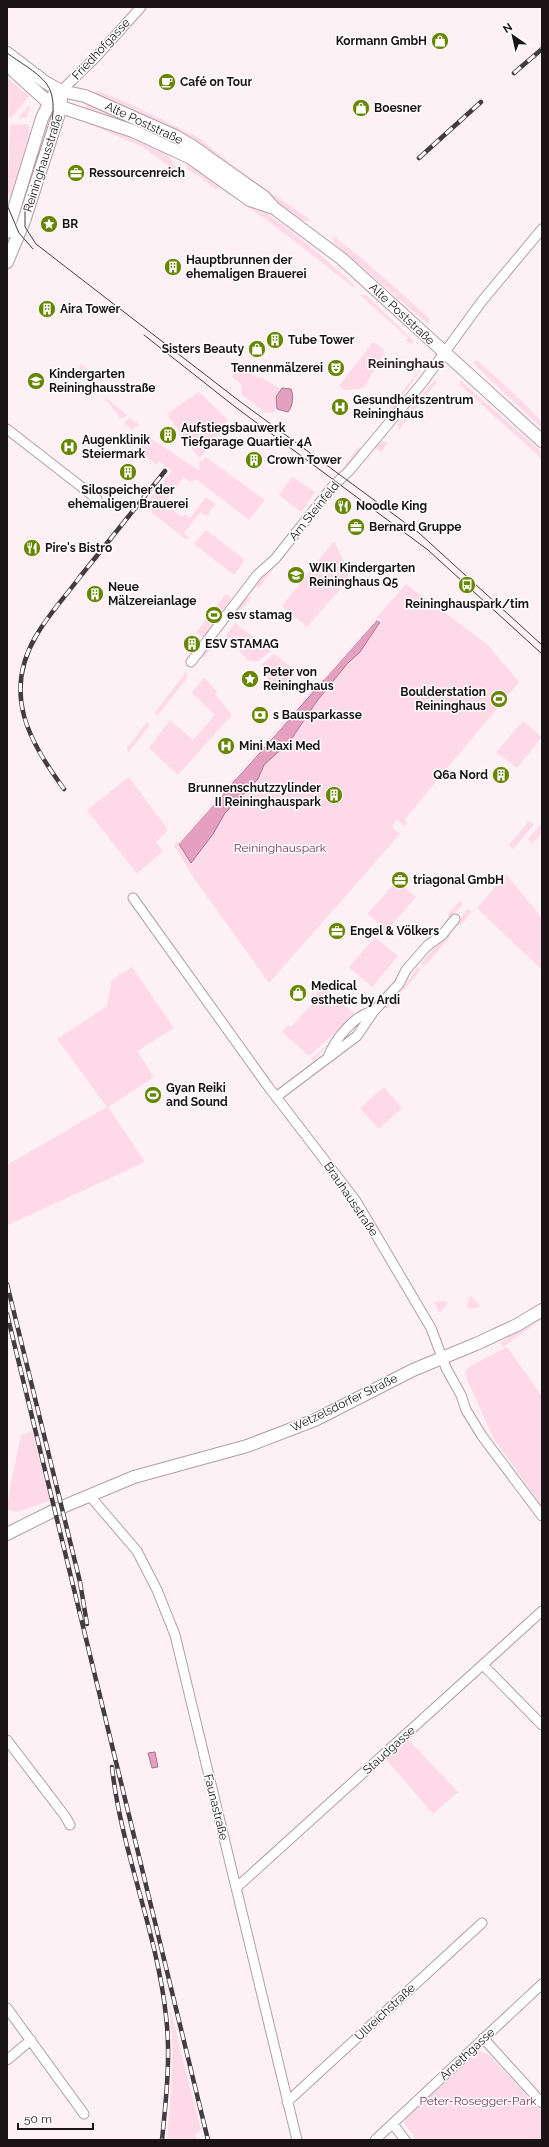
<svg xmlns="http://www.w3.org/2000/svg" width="549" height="2147" viewBox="0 0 549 2147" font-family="Raleway,sans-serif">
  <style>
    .green { fill: #fedae9 }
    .water { fill: #e5a0bf; stroke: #a8768d }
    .pier { fill: #fdf1f6 }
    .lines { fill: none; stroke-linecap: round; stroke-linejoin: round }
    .minor-casing { stroke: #b19ea6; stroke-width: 11 }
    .secondary-casing { stroke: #b19ea6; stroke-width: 14 }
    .minor { stroke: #fff; stroke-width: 9 }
    .secondary { stroke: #fff; stroke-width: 12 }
    .tram { stroke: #443c40; stroke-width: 1 }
    .rail-casing { stroke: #443c40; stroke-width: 4.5 }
    .rail { stroke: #fff; stroke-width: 3; stroke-dasharray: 9; stroke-linecap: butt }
    .labels { text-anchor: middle; stroke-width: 3; stroke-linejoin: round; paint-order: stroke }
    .poi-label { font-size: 12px; font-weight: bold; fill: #1b1417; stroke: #fff; text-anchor: start }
    .street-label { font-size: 12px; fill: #1b1417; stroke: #fff }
    .park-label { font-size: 12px; fill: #7d2e57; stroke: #fff }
    .neighbourhood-label { font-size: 13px; font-weight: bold; fill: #32242a; stroke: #fff }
  </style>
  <rect width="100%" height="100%" fill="#fdf1f6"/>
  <path class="green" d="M7,78l22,18 -18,22 -2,-1z
    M98,91l30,12 71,35 33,27 81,57 -12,-2 -11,-7 -111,-81 -84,-38v-2z
    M88,104l20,9 4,4 -27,-7z
    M29,105l1,3 -3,9 -9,2z
    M50,116l-16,58 -16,46h-2l25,-86z
    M81,119c24,7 65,19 84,34 6,4 9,12 13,18l-4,-1 -31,-23 -56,-24z
    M28,124l2,10 -20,65 -2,-8 2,-66z
    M186,163c62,33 121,77 171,125l-5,-2c-44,-34 -86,-69 -133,-98l-3,2 -18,-15 -11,-6z
    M331,235l27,20 70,62 2,3 -2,4 -93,-80z
    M360,295h6l48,46 -1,2 -3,1 -4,-3 2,-3z
    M373,342l10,6 1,6 -20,33 -4,2 -16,1 -5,-4z
    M475,361h3l43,39 21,22v7l-69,-66z
    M82,364l14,14 -4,4 -13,-14z
    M422,368l-29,41 -6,2 35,-44z
    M239,369l9,1 7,7 8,1 17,11 -4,8 -1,15 -8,1 -25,-18 -1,-11 -9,-7z
    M436,379v4l-38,48v-7l4,-6z
    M460,380l82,72v7l-82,-74z
    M199,392l29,28 -27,37h-3l-29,-40 -1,-4z
    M102,394l25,21 -6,4z
    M129,417l10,8 -7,5 -8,-7z
    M152,439l48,32 -1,-9 7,-5 59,43 -16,20 -53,-41 -6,3 -6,-5 -20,26 18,14 3,-3 5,4 16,-21 10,7 -10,12 -5,-4 -17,21 5,5 -2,2 -35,-27 -3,-14 23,-28 -13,-10 -2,4 -21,-17z
    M382,441l6,2 -7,9 -7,-5z
    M358,447l3,2 -15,18 -1,-2z
    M292,477l23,15 -14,20 -22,-17z
    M206,530l37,28v5l-9,12 -40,-31z
    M334,541l14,28 1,10 -42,48 -25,-21z
    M277,564l-19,25 -2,-5z
    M406,584l81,60 32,38 -114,137 2,5 -3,2 -7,-7 -5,8 8,7 -131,149 -76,-106 -19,-32z
    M226,594l6,4 -29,40 -7,-6z
    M246,597h6l-13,15 -1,-5z
    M235,623l36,28 -14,11 -10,-2 -21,-25z
    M213,639l3,3 -13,17 -2,-5z
    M274,654l23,17 -20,18 -9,-10 -7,-14z
    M187,671v7l-30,38 -2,-4z
    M204,677l13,15 -2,2 17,21 -54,60 -29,-27 21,-28 23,20 22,-25 -23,-22z
    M523,721l19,16 -25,31 -21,-16z
    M147,722l3,3 -22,28 -1,-5z
    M129,777l39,53 -12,12 7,9 -26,23 -50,-64z
    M529,821l5,4 -21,24 -4,-4z
    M542,823v9l-9,11 -5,-4z
    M506,874l36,44v52l-65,-62z
    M397,881l19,16 -32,37 -8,-7 3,-4 -12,-9z
    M460,901l3,3 -13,14 -3,-3z
    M468,909l4,3 -12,14 -4,-3z
    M447,934l4,2 -26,30 -4,-3z
    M375,937l23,19 -26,31 -23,-20z
    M132,967l42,61 -37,23 17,26 -46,30 37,55 -137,63 -1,-60 100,-58 -50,-68 50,-33 5,-26z
    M418,967l3,3 -34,39 -3,-3 14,-11z
    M323,986l33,29 -47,41 -27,-24 6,-7 3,2 24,-27 -3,-2z
    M327,1045l-14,17 -2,-3z
    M384,1087l18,21 -23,21 -19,-21z
    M470,1296l10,9 -2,3h-12z
    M445,1301l3,2 -7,9h-2l-5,-10z
    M542,1315v4l-39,28 -3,-4z
    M507,1347l35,49v111l-48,-68 -27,-59 -2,-8 5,-6z
    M32,1431l18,70 -33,11 -10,-2 3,-22 11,-53z
    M407,1738l51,54 -25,22 -48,-56z
    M168,2001l33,129 -6,5 2,5h-30c4,-47 9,-92 1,-139z
    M480,2052l9,3 53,57v28h-125l-13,-17 1,-5 68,-64z"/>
  <path class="water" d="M282,388l9,1c3,7 2,17 -3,23l-11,-3 -1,-12z
    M377,620l3,2 -20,30 -13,12 -30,37 -27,40 -26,24 -6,14 -33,34 -12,21 -22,29 -12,-19z
    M155,1752l3,15 -6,1 -4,-15z"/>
  <path class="pier" d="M376,618l5,1 -1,3 -3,-2 -53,60 -2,-1z
    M319,683l-25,30 -1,-1 10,-11z
    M290,716l1,1 -55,62 -2,-1z
    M231,782l1,1 -7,9 -46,52 -2,-2z"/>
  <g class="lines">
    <defs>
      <path id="minor" d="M61,91l35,-34 45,-50
        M7,429l90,70
        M191,662l66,-87 18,-16 58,-73 16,-15 74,-89 59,-81 60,-72
        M133,898l134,187 89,116 75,127 15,40 15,27 5,15 16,26 60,80
        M328,1057c7,-18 26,-42 46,-46
        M276,1097l81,-61 17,-25 25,-27 7,-14 21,-24 15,-11 13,-16
        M89,1495l48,56 20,39 18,45 122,505
        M483,1665l59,60
        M7,1740l58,76 5,9
        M236,1888l306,-277
        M7,2008l77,106
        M483,2038l59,65
        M7,2060l24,-20
        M287,2102l195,-179
        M393,2124l12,16
        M375,2140l167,-156"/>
      <path id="secondary" d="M7,53l38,29 16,9 24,5 90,40 17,10 72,51 10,11 68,51 200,182
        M7,65l42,38 84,28 58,27 59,42 21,7
        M7,232l35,-114 11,-22
        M7,262l17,-41 37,-114v-7
        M7,1534l48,-24 79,-33 113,-31 68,-26 98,-50 63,-26 41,-19 25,-15"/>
    </defs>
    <use href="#minor" class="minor-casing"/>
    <use href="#secondary" class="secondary-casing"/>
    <use href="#minor" class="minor"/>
    <use href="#secondary" class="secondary"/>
    <path class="tram" d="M7,53c12,9 29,18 39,30 22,27 -13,97 -21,129v15l11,17 202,156 181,133 123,112
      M7,205l12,28 14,16
      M144,335l90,71 194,144 114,104"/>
    <defs>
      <path id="rail" d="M514,73l28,-24
        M419,158l62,-56
        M64,789c-35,-48 -62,-95 -28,-153 12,-21 29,-39 43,-58 29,-36 57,-71 86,-107
        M7,1284l73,298 7,42
        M7,1314l201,826
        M112,1767c9,84 45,164 54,249 5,41 0,83 -4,124"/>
    </defs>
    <use href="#rail" class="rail-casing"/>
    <use href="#rail" class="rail"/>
  </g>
  <defs>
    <symbol id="shop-disc" viewBox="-11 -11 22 22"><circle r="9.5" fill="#668600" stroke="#fff"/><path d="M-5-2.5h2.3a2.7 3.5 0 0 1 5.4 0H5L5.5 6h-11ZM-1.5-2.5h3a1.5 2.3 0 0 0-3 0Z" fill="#fff"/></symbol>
    <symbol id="cafe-disc" viewBox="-11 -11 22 22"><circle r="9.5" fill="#668600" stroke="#fff"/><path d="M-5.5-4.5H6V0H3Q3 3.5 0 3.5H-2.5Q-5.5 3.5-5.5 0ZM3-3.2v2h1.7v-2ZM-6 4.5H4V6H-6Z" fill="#fff"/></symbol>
    <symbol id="office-disc" viewBox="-11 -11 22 22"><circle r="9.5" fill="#668600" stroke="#fff"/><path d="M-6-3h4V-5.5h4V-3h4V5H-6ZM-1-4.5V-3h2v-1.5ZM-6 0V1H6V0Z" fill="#fff"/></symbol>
    <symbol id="sight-disc" viewBox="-11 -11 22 22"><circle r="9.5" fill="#668600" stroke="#fff"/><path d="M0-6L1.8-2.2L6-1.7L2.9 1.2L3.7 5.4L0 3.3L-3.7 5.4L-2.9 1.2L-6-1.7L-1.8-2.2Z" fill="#fff"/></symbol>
    <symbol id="building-disc" viewBox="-11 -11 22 22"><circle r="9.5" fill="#668600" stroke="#fff"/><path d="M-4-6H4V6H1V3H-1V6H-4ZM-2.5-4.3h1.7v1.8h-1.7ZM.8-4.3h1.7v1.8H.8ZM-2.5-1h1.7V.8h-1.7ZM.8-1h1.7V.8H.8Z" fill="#fff"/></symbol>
    <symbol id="theatre-disc" viewBox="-11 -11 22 22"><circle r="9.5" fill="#668600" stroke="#fff"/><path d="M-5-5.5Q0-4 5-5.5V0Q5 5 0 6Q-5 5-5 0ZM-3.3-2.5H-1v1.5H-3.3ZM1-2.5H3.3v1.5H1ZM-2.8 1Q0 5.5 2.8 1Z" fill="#fff"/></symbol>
    <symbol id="school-disc" viewBox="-11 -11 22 22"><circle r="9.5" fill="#668600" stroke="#fff"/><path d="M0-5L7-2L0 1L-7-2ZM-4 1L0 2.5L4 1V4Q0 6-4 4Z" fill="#fff"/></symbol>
    <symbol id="hospital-disc" viewBox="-11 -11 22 22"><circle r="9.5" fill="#668600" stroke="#fff"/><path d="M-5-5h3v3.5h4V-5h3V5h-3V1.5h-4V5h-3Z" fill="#fff"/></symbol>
    <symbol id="restaurant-disc" viewBox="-11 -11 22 22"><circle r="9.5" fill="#668600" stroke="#fff"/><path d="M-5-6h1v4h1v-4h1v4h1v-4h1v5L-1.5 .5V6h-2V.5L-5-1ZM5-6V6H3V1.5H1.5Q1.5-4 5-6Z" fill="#fff"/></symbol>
    <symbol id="bus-disc" viewBox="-11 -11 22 22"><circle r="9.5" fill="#668600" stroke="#fff"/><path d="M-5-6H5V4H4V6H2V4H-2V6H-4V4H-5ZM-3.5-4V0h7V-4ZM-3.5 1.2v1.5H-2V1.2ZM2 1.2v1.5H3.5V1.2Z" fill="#fff"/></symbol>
    <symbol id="stadium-disc" viewBox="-11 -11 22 22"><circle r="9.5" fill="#668600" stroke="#fff"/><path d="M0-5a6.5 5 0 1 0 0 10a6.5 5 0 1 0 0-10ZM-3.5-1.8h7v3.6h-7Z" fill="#fff"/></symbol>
    <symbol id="bank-disc" viewBox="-11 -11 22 22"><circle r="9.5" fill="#668600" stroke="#fff"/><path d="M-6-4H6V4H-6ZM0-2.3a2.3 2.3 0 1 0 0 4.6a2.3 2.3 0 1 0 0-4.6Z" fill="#fff"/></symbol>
  </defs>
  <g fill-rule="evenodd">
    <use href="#shop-disc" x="430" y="31" width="20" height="20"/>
    <use href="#cafe-disc" x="157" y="72" width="20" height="20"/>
    <use href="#shop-disc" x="351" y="98" width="20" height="20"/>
    <use href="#office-disc" x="66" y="163" width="20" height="20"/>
    <use href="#sight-disc" x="39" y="214" width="20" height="20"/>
    <use href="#building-disc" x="163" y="257" width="20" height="20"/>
    <use href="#building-disc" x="37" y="299" width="20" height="20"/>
    <use href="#building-disc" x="265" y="330" width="20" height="20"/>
    <use href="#shop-disc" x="247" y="339" width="20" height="20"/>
    <use href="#theatre-disc" x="326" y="358" width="20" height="20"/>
    <use href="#school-disc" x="26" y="371" width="20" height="20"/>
    <use href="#hospital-disc" x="330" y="397" width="20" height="20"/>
    <use href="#building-disc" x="158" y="425" width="20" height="20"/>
    <use href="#hospital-disc" x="59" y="437" width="20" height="20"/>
    <use href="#building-disc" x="244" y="450" width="20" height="20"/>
    <use href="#building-disc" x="118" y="462" width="20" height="20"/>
    <use href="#restaurant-disc" x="333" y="496" width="20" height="20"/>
    <use href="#office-disc" x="346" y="517" width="20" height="20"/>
    <use href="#restaurant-disc" x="22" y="538" width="20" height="20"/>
    <use href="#school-disc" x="286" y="565" width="20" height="20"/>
    <use href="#bus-disc" x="457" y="575" width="20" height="20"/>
    <use href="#building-disc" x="85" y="584" width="20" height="20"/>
    <use href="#stadium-disc" x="204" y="605" width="20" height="20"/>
    <use href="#building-disc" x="182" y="634" width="20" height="20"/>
    <use href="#sight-disc" x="240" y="669" width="20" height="20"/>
    <use href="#stadium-disc" x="489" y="689" width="20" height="20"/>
    <use href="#bank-disc" x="250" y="705" width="20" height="20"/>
    <use href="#hospital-disc" x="216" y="736" width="20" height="20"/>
    <use href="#building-disc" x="491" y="765" width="20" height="20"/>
    <use href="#building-disc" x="324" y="785" width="20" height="20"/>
    <use href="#office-disc" x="390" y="870" width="20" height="20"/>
    <use href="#office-disc" x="327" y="921" width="20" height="20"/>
    <use href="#shop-disc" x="288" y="983" width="20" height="20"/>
    <use href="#stadium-disc" x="143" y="1085" width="20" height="20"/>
  </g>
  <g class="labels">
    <g class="poi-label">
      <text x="427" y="45" text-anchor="end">Kormann GmbH</text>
      <text x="180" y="86">Café on Tour</text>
      <text x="374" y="112">Boesner</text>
      <text x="89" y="177">Ressourcenreich</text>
      <text x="62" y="228">BR</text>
      <text x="186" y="264">Hauptbrunnen der<tspan x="186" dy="14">ehemaligen Brauerei</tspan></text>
      <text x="60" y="313">Aira Tower</text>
      <text x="288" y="344">Tube Tower</text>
      <text x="244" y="353" text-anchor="end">Sisters Beauty</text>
      <text x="323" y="372" text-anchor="end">Tennenmälzerei</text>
      <text x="49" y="378">Kindergarten<tspan x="49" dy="14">Reininghausstraße</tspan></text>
      <text x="353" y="404">Gesundheitszentrum<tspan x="353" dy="14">Reininghaus</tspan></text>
      <text x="181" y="432">Aufstiegsbauwerk<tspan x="181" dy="14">Tiefgarage Quartier 4A</tspan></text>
      <text x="82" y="444">Augenklinik<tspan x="82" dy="14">Steiermark</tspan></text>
      <text x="267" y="464">Crown Tower</text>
      <text x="128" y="494" text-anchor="middle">Silospeicher der<tspan x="128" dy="14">ehemaligen Brauerei</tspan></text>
      <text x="356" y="510">Noodle King</text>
      <text x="369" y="531">Bernard Gruppe</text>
      <text x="45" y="552">Pire's Bistro</text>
      <text x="309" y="572">WIKI Kindergarten<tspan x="309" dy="14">Reininghaus Q5</tspan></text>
      <text x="108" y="591">Neue<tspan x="108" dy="14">Mälzereianlage</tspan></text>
      <text x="467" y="608" text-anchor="middle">Reininghauspark/tim</text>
      <text x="227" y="619">esv stamag</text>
      <text x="205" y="648">ESV STAMAG</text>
      <text x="263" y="676">Peter von<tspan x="263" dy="14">Reininghaus</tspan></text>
      <text x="486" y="696" text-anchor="end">Boulderstation<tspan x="486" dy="14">Reininghaus</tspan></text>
      <text x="273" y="719">s Bausparkasse</text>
      <text x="239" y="750">Mini Maxi Med</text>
      <text x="488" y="779" text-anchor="end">Q6a Nord</text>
      <text x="321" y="792" text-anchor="end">Brunnenschutzzylinder<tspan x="321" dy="14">II Reininghauspark</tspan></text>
      <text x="413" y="884">triagonal GmbH</text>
      <text x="350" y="935">Engel &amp; Völkers</text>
      <text x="311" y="990">Medical<tspan x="311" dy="14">esthetic by Ardi</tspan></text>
      <text x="166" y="1092">Gyan Reiki<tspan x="166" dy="14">and Sound</tspan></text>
    </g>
    <g class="street-label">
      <text transform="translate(101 49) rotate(-47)" y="4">Friedhofgasse</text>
      <text transform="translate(144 123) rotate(25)" y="4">Alte Poststraße</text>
      <text transform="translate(43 163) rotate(-72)" y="4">Reininghausstraße</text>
      <text transform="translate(402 314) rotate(43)" y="4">Alte Poststraße</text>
      <text transform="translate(314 511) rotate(-51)" y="4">Am Steinfeld</text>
      <text transform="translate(351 1199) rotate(56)" y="4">Brauhausstraße</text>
      <text transform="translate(344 1403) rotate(-26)" y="4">Wetzelsdorfer Straße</text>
      <text transform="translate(389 1750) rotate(-42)" y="4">Staudgasse</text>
      <text transform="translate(216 1807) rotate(76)" y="4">Faunastraße</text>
      <text transform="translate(385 2012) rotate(-43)" y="4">Ullreichstraße</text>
      <text transform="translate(467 2054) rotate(-43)" y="4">Arnethgasse</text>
    </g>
    <g class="park-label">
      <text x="280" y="852">Reininghauspark</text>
      <text x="478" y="2105">Peter-Rosegger-Park</text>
    </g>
    <g class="neighbourhood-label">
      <text x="406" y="368">Reininghaus</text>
    </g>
  </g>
  <rect width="549" height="2147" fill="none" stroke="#1b1417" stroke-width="16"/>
  <g transform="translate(513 36) rotate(326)" stroke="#ffffff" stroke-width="3" paint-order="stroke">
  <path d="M0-3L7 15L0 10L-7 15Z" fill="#1b1417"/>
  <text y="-6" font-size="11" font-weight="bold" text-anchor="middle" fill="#1b1417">N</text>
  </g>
  <path d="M18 2123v6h75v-6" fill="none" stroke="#1b1417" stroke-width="2"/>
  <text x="24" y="2123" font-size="12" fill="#1b1417" stroke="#ffffff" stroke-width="3" paint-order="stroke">50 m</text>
</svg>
